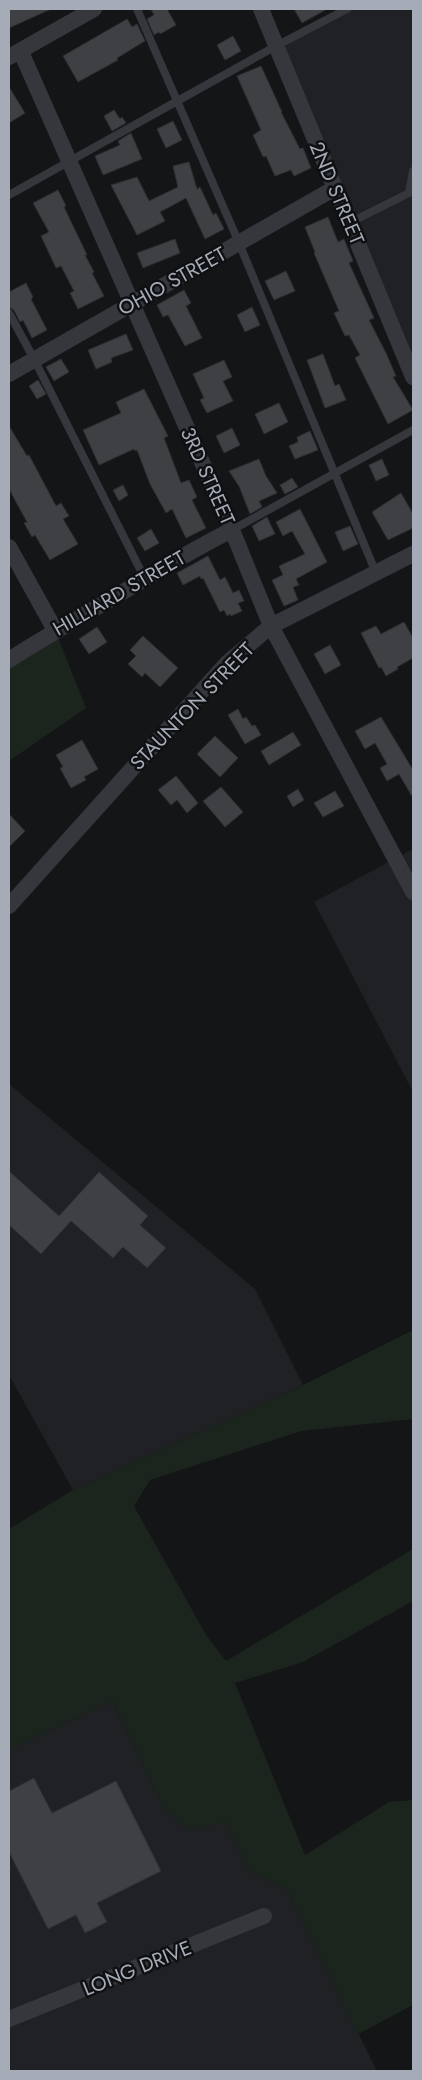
<svg xmlns="http://www.w3.org/2000/svg" width="422" height="2080" viewBox="0 0 422 2080" font-family="Jost,sans-serif">
  <style>
    .built { fill: #202124 }
    .green { fill: #1c251d }
    .building { fill: #3e4044; stroke: #2e2f33 }
    .lines { fill: none; stroke-linecap: round; stroke-linejoin: round }
    .service { stroke: #35373c; stroke-width: 8 }
    .minor { stroke: #35373c; stroke-width: 16 }
    .labels { text-anchor: middle; stroke-width: 5; stroke-linejoin: round; paint-order: stroke }
    .street-label { font-size: 20px; fill: #a5acb8; stroke: #0f1012 }
  </style>
  <rect width="100%" height="100%" fill="#141517"/>
  <path class="built" d="M347,9h66v368l-137,-331z
    M413,849v243l-99,-190z
    M9,1084l246,205 48,96 -230,105 -64,-115z
    M112,1701l52,107 27,23 35,-10 24,50 38,20 89,180h-368v-52l4,-2 -4,-11v-256z"/>
  <path class="green" d="M55,630l31,78 -77,53v-101z
    M413,1330v89l-112,12 -151,49 -16,26 72,129 20,26 187,-112v52l-110,61 -68,21 70,172 84,-53 24,-2v205l-55,29 -70,-143 -38,-20 -24,-49 -35,9 -27,-23 -52,-107 -103,49v-221l64,-39 230,-105z"/>
  <path class="building" d="M9,9h42l-42,19z
    M151,9h16l9,16 -16,9 -1,-2 -5,3 -7,-16 7,-4z
    M294,9h33l-25,14z
    M127,19l5,8 5,-3 8,17 -28,17 1,2 -40,22 -15,-26z
    M233,36l8,15 -16,9 -8,-15z
    M261,66l21,46h-1l19,37 3,-1 8,20 -17,8 -3,-6 -16,6 -9,-20 -3,1 -10,-22 8,-5 -24,-54z
    M9,87l16,26 -16,10z
    M114,110l6,9 2,-2 4,6 -14,8 -8,-15z
    M173,121l9,19 -16,8 -9,-19z
    M131,133l11,26 -39,16 -8,-19 25,-11 -2,-4z
    M189,162l8,27 3,-2 13,28 3,-2 8,16 -19,10 -19,-41 -26,14 5,9 -28,14 -26,-50 26,-8 12,24 29,-14 -5,-21z
    M58,190l8,16 -2,1 23,48h-2l9,17 -2,1 12,23 -26,13 -8,-16 4,-2 -13,-25 -5,2 -15,-32 8,-4 -16,-29z
    M328,217l10,25 6,-3 9,22 -4,2 25,55 -5,2 17,33 10,23 -3,1 20,33 -25,14 -33,-66 5,-3 -11,-20 -4,1 -11,-23 5,-2 -25,-58 1,-1 -10,-25z
    M175,239l5,14 -37,15 -6,-15z
    M286,271l9,20 -21,9 -9,-19z
    M26,283l7,14 -2,2 16,31 -15,8 -9,-18 -3,2 -6,-12 -5,-3v-15z
    M184,290l7,13 -5,3 16,32 -17,8 -17,-31 -5,2 -6,-12z
    M252,307l8,18 -15,7 -8,-17z
    M126,334l7,16 -22,8 1,4 -16,7 -8,-19z
    M323,354l12,32 4,-2 7,16 -21,8 -18,-48z
    M61,359l8,13 -15,9 -8,-14z
    M224,360l8,17 -9,4 10,20 -26,12 -7,-13 4,-2 -11,-24z
    M38,380l8,14 -9,5 -8,-13z
    M144,389l24,47 -4,2 17,45 8,-3 8,17 -5,3 14,28 -20,10 -14,-29 -6,4 -16,-29 -13,-34 -2,1 -1,-2 -35,16 -16,-35 38,-17 -5,-11z
    M279,403l9,19 -24,12 -9,-20z
    M9,426l18,30 2,-1 27,51 5,-3 8,13 -6,3 15,25 -28,16 -15,-25 -3,2 -8,-14 3,-1 -18,-33z
    M232,428l8,17 -16,8 -8,-17z
    M310,431l8,19 -23,9 -6,-13 9,-4 -1,-5z
    M259,459l7,17 11,17 -18,8 3,6 -12,7 -11,-28 -10,-15z
    M382,459l7,16 -13,6 -7,-16z
    M292,478l6,9 -13,7 -5,-9z
    M123,485l5,10 -9,6 -6,-11z
    M401,493l12,21v14l-25,12 -16,-28z
    M300,509l27,53 -31,17 3,6 -6,2 5,13 -14,6 -12,-26 11,-5 -4,-9 26,-12 -13,-23 -9,5 -7,-14z
    M267,517l8,17 -16,7 -7,-15z
    M350,526l8,18 -15,7 -8,-19z
    M151,529l8,14 -14,8 -8,-13z
    M208,556l12,24 5,-3 8,16 6,-3 5,11 -6,2 4,8 -11,5 -1,-2 -3,2 -3,-6 -4,2 -17,-34 -2,1 -1,-3 -17,9 -6,-12z
    M404,622l9,16v20l-16,9 1,2 -12,7 -5,-9 -2,1 -18,-35 15,-7 5,8z
    M97,627l10,15 -18,12 -10,-15z
    M143,636l35,32 -18,19 -15,-14 -3,4 -14,-13 8,-8 -6,-6z
    M330,645l11,20 -16,9 -11,-20z
    M238,709l5,10 3,-2 6,9 3,-1 6,10 -16,9 -17,-29z
    M381,717l32,53v28l-14,-24 -12,7 -7,-13 7,-4 -12,-21 -10,6 -10,-18z
    M293,732l8,13 -32,20 -8,-14z
    M215,736l23,22 -18,19 -23,-23z
    M82,740l16,29 -14,8 2,3 -15,8 -11,-20 3,-1 -7,-12z
    M176,776l22,27 -11,10 -10,-13 -6,5 -13,-15z
    M221,787l22,25 -18,15 -22,-26z
    M298,789l6,11 -11,7 -6,-11z
    M335,791l9,15 -21,11 -9,-14z
    M9,814l16,17 -16,16z
    M9,1171l50,45 40,-44 49,44 -8,9 26,23 -19,20 -24,-21 -10,11 -42,-37 -30,33 -32,-29z
    M34,1778l18,35 64,-32 45,90 -64,32 10,19 -22,11 -9,-18 -28,14 -39,-77v-61z"/>
  <g class="lines">
    <path class="service" d="M137,9l102,234 137,330
      M9,195l267,-149 71,-37
      M349,223l60,-30 4,-22
      M9,313l25,46 111,220
      M232,530l181,-100"/>
    <path class="minor" d="M261,9l152,368
      M21,52l211,478 39,96 142,266
      M9,57l85,-48
      M9,374l326,-186
      M9,547l46,83
      M9,660c41,-27 85,-50 127,-76 32,-19 63,-38 96,-54
      M9,906l218,-243 44,-37 142,-72
      M9,2019l255,-103"/>
  </g>
  <g class="labels">
    <g class="street-label">
      <text transform="translate(337 193) rotate(67)" y="7">2ND STREET</text>
      <text transform="translate(172 281) rotate(-29)" y="7">OHIO STREET</text>
      <text transform="translate(208 476) rotate(66)" y="7">3RD STREET</text>
      <text transform="translate(119 593) rotate(-30)" y="7">HILLIARD STREET</text>
      <text transform="translate(192 706) rotate(-46)" y="7">STAUNTON STREET</text>
      <text transform="translate(137 1968) rotate(-22)" y="7">LONG DRIVE</text>
    </g>
  </g>
  <rect width="422" height="2080" fill="none" stroke="#a5acb8" stroke-width="20"/>
</svg>
